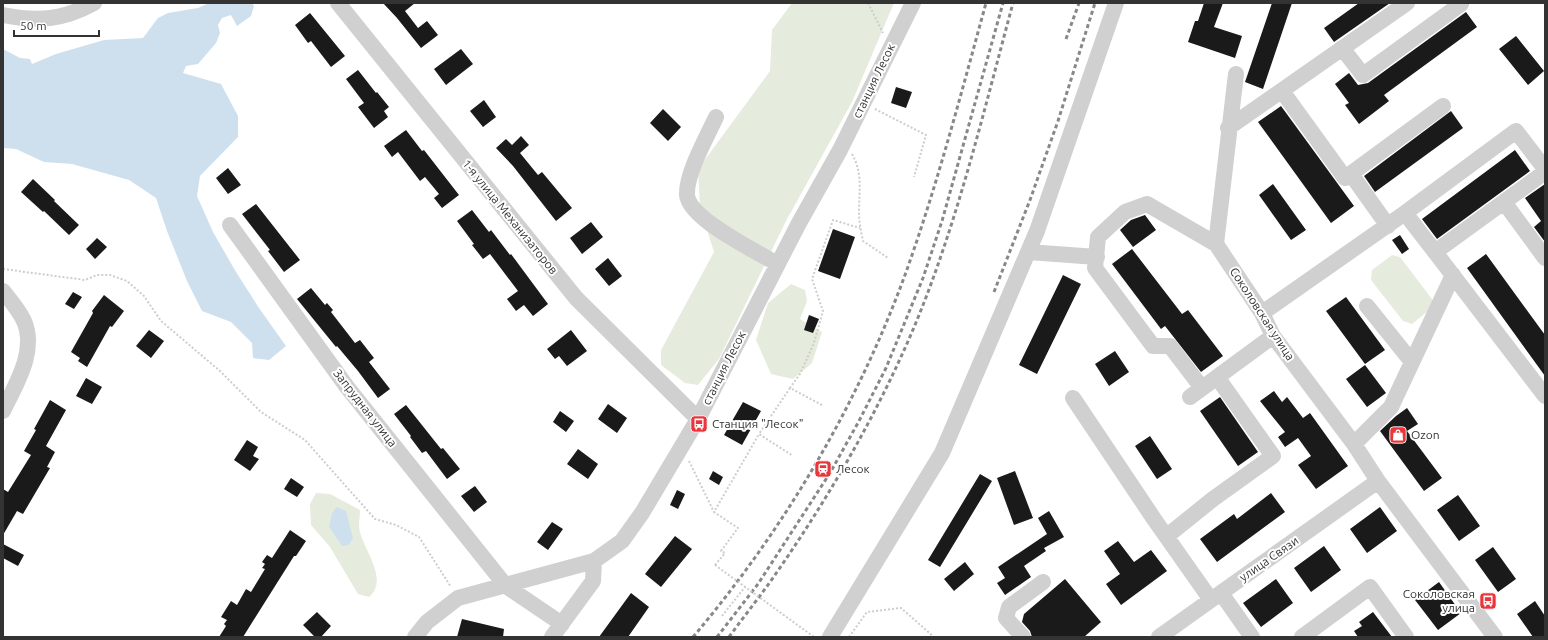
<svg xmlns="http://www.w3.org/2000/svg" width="1548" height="640" viewBox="0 0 1548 640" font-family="Ubuntu,sans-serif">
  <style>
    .green { fill: #e5ecde }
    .water { fill: #cee0ee }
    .building { fill: #1a1a1a }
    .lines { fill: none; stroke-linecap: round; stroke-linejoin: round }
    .path { stroke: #cdcdcd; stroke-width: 2; stroke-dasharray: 2 2; stroke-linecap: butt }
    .minor { stroke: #d0d0d0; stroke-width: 16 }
    .rail { stroke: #888; stroke-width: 3; stroke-dasharray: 4 3; stroke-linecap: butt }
    .path-bridge { stroke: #cdcdcd; stroke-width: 2; stroke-dasharray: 2 2; stroke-linecap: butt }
    .labels { text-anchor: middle; stroke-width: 4; stroke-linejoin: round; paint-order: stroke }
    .street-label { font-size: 12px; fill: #333; stroke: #fff }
    .poi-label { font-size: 12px; fill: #333; stroke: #fff; text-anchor: start }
  </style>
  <rect width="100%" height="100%" fill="#fff"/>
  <path class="green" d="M792,3h102l-42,99 -66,119 -67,138 -21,26 -13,-2 -24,-18v-15l53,-98 -14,-44 -2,-39 72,-98 2,-41z
    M1392,255l8,2 32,42 1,8 -21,17 -9,-3 -32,-41 1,-10z
    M791,284l14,6 2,11 -7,18 22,13 -10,31 -19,16 -22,-5 -15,-34 12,-37z
    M316,493l14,1 30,16c0,7 -2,16 0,22 5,20 29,48 9,65l-11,-3 -28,-47 -19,-22 -1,-21z"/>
  <path class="water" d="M209,3h43l2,3 -3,10 -14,10 -6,-11 -9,3 -4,7 2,8 -4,10 -18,21 -12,2 -3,7 38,11 17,32v21l-38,39 -3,20 16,36 23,40 23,36 27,38 -17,14 -16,-2 -1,-15 -21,-21 -29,-11 -15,-30 -20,-50 -11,-33 -27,-18 -57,-16 -28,-2 -28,-13 -13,-1v-99l17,9 10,1 2,5 24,-10 48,-14 39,-2 15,-20 10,-5 30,-5z
    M337,507l9,4 7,27 -4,7 -7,1 -13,-19 3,-14z"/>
  <path class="building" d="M383,3h32l-10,8 13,17 9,-7 11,14 -17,13 -24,-30z
    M1204,3h19l-9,24 28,9 -7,22 -47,-16 7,-21h3z
    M1272,3h20l-29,86 -18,-7z
    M1359,3h31l-56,39 -10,-14z
    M1466,12l11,15 -93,68 5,6 -30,23 -14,-19 4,-2 -14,-19 14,-11 9,12 10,-2z
    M310,13l35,43 -14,11 -20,-26 -3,2 -13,-18z
    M1516,36l28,35 -16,14 -29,-36z
    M461,49l12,15 -27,21 -12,-16z
    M358,70l18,23 1,-1 12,15 -5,4 4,6 -14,11 -16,-21 6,-4 -18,-24z
    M896,87l16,5 -6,16 -15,-5z
    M484,100l12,17 -13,10 -13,-16z
    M1281,106l73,100 -23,17 -73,-101z
    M663,109l18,18 -13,14 -18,-18z
    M1451,111l12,17 -88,64 -11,-16z
    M406,130l16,21 2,-1 35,45 -17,13 -8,-10 5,-4 -14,-17 -5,4 -22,-29 -6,5 -8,-11z
    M521,136l8,9 -9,8 18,22 4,-3 30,36 -16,13 -43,-55 -17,-18 10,-9 6,6z
    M1515,150l15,21 -93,68 -15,-20z
    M228,168l13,17 -13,9 -12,-16z
    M33,179l22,21 -1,1 25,24 -10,10 -25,-24 -1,1 -22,-20z
    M1273,184l33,46 -15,10 -32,-45z
    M1545,184v58l-11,-15 7,-6 -16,-23z
    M256,204l44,56 -16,12 -16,-21 2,-1 -28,-36z
    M472,210l17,22 2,-2 19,25 1,-1 37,50 -15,12 -9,-11 -8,6 -9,-12 11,-8 -28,-37 -7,5 -11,-14 2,-1 -17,-23z
    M1145,215l11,15 -23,17 -13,-17 11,-10z
    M591,222l12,15 -21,17 -12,-16z
    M833,229l22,8 -15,42 -22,-8z
    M1400,235l9,14 -7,5 -10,-14z
    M97,238l10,9 -12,12 -9,-10z
    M1132,249l50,65 6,-4 35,46 -22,16 -36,-46 -4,3 -49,-65z
    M1486,254l59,81v41l-78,-108z
    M608,258l14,18 -13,10 -14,-17z
    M1063,275l18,9 -44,90 -18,-9z
    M311,288l14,17 2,-2 6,7 -2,2 24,31 5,-3 14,18 -5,4 21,27 -12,9 -20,-27 -21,-25 -1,1 -39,-48z
    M73,292l9,5 -8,12 -9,-5z
    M104,295l20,16 -12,16 -2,-1 -23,41 -9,-6 2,-3 -9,-6 22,-39 -1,-2z
    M1346,297l39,53 -20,14 -39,-53z
    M809,315l10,4 -6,14 -9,-3z
    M149,330l15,11 -13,17 -15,-12z
    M571,330l16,21 -20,15 -8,-10 -4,3 -8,-10z
    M1115,351l14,21 -20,14 -14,-22z
    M1365,365l21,28 -19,14 -21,-28z
    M86,378l16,9 -10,17 -16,-8z
    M1274,391l8,11 5,-5 16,21 7,-5 38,53 -32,23 -18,-24 13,-9 -13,-18 -13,9 -7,-10 7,-5 -25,-31z
    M1220,397l38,55 -20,14 -38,-55z
    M50,400l16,10 -20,36 9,6 -8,15 3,1 -27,46 -6,-3 -14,24v-46l5,3 23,-37 -7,-4 12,-21 -2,-1z
    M743,402l18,9 -19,34 -18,-10z
    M608,404l19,14 -10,15 -19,-14z
    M406,405l35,44 2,-1 17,21 -13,10 -21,-28 -4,2 -12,-16 1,-1 -17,-22z
    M1407,408l11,16 -11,7 35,47 -18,13 -44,-60 16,-15z
    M560,411l14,10 -8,11 -13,-10z
    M1150,436l22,33 -15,10 -22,-33z
    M247,440l11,7 -5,9 6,3 -9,12 -16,-11z
    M578,449l20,15 -10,15 -21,-15z
    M713,471l10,6 -4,8 -10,-6z
    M1015,471l18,47 -19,7 -17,-47z
    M980,474l12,7 -52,86 -12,-7z
    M291,478l13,9 -7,10 -13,-8z
    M475,486l12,16 -13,10 -13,-16z
    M677,490l8,4 -7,15 -8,-4z
    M1271,493l14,19 -68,50 -17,-23 34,-25 3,5z
    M1458,495l22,31 -21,15 -22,-31z
    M1380,507l17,24 -30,22 -17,-24z
    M1049,511l15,26 -20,11 2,3 -22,15 7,11 -26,18 -8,-12 8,-5 -7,-11 49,-33 -9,-16z
    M552,522l11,7 -15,21 -11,-8z
    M290,530l16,11 -10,15h-2l-51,81h-24l7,-11 -2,-2 3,-4 -6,-3 10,-16 6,4 9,-16 5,3 14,-23 -3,-1 3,-4 -3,-2 5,-7 5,3z
    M675,536l17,13 -31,38 -16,-13z
    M1118,541l16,21 17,-12 16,21 -46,34 -15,-21 14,-10 -16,-23z
    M3,544l21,11 -6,11 -15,-8z
    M1324,546l17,24 -30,22 -17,-24z
    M1493,547l23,32 -18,13 -23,-32z
    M965,562l9,12 -20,17 -10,-12z
    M1065,579l36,43 -17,15h-52l-2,-6 -8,-9 2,-8z
    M1276,579l17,24 -32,24 -18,-24z
    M1439,582l22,31 -23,17 -23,-30z
    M631,593l18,14 -21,30h-29z
    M1535,601l10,15v21h-12l-16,-23z
    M317,612l14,14 -10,11h-6l-12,-12z
    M1373,612l19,25h-34l-4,-6 8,-5 -3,-4z
    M462,619l42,10 -1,8h-46z"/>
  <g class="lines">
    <path class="path" d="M868,3l15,30
      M875,109l51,26 -12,42
      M852,154c11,19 7,38 7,59 0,9 2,18 4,28l25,17
      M3,269l82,11 12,-5h13l17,6 17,15 17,25 59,50 41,41 44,28 70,79 21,6 23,12 32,50
      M790,388l-31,46 34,22
      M822,405l-32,-17 10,-14 14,-31 9,-32 -11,-32 21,-59 27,8
      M689,461l25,51
      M715,565l10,-12 -4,-2 17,-23 -24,-16 45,-78
      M722,616l23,-29
      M849,637l18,-25 34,-4 33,29"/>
    <path class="minor" d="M338,3l238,295 122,121
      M3,15c35,7 60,5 91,-12
      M1342,48l21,27 98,-71 -1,-1
      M1236,74l-20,170 46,69 11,23 81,108 24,37 117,156
      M1282,91l63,87 98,-72
      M716,117c-9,20 -30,56 -29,78 2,24 70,57 91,69
      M1228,128l179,-125
      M1351,174l37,52
      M1504,202l41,56
      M1405,213l30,39 110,-80
      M230,225l117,162 159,199 56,38
      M1028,252l69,5
      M1435,252l110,144
      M3,291c7,9 16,19 21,30 13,30 -8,63 -21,90
      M1367,306l45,56
      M1262,313l143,-100 111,-82 29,38
      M1202,388l-32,-42h-17l-58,-78 3,-31 27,-25 22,-8 69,40
      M1190,397l83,-61
      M1073,398l81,121 57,81
      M1354,444l37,-37 62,-132
      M1167,536l46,-37 60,-43 -56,-79
      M1221,593l31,44
      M415,637l12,-15 31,-24 136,-37 28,-20 20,-28 56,-94 101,-196 41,-73 73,-147
      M552,637l41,-56 1,-20
      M830,637l112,-184 95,-222 79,-228
      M1023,637l-17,-19 3,-11 34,-25
      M1159,637l219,-156
      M1302,637l68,-50 36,50"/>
    <path class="rail" d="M1066,39l13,-36
      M994,292l36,-92 28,-79 37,-118
      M693,637c90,-106 164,-231 212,-362 32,-89 56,-181 81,-272
      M717,637l41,-53 72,-111 29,-52 27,-53 37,-90 19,-57 61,-218
      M729,637c16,-22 33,-43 48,-65 47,-68 89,-139 123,-213 52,-112 81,-238 113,-356"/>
    <path class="path-bridge" d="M715,565l99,72"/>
  </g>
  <defs>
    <symbol id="bus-square" viewBox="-11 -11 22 22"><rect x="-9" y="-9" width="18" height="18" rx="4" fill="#e8363c" stroke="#fff"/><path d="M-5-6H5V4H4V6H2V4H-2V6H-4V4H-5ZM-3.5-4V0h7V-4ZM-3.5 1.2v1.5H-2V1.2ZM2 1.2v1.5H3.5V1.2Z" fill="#fff"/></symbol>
    <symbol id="shop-square" viewBox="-11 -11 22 22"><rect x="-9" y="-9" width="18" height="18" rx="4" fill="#e8363c" stroke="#fff"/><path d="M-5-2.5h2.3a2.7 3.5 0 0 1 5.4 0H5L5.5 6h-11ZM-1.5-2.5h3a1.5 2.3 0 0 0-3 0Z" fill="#fff"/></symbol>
    <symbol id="station-square" viewBox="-11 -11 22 22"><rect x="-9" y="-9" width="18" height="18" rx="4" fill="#e8363c" stroke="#fff"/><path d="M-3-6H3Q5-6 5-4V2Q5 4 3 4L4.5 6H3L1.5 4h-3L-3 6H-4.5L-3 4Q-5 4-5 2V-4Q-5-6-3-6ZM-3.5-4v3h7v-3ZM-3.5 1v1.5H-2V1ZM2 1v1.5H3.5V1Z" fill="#fff"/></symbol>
  </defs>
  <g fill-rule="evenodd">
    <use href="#bus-square" x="689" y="414" width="20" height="20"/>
    <use href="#shop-square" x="1388" y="425" width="20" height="20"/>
    <use href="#station-square" x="813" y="459" width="20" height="20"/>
    <use href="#bus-square" x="1478" y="591" width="20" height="20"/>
  </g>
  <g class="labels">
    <g class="street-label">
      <text transform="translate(874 81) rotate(-64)" y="4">станция Лесок</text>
      <text transform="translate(510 217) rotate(51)" y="4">1-я улица Механизаторов</text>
      <text transform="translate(1262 314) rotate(57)" y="4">Соколовская улица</text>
      <text transform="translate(724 368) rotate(-63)" y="4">станция Лесок</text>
      <text transform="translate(365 408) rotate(52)" y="4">Запрудная улица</text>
      <text transform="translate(1269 559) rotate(-35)" y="4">улица Связи</text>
    </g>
    <g class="poi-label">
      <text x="712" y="428">Станция "Лесок"</text>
      <text x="1411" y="439">Ozon</text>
      <text x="836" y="473">Лесок</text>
      <text x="1475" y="598" text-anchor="end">Соколовская<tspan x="1475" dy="14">улица</tspan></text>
    </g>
  </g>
  <rect width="1548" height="640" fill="none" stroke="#333333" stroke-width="8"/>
  <path d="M14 30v6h85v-6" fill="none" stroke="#333333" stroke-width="2"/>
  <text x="20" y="30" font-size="12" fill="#333333" stroke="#ffffff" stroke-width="3" paint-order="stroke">50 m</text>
</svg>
